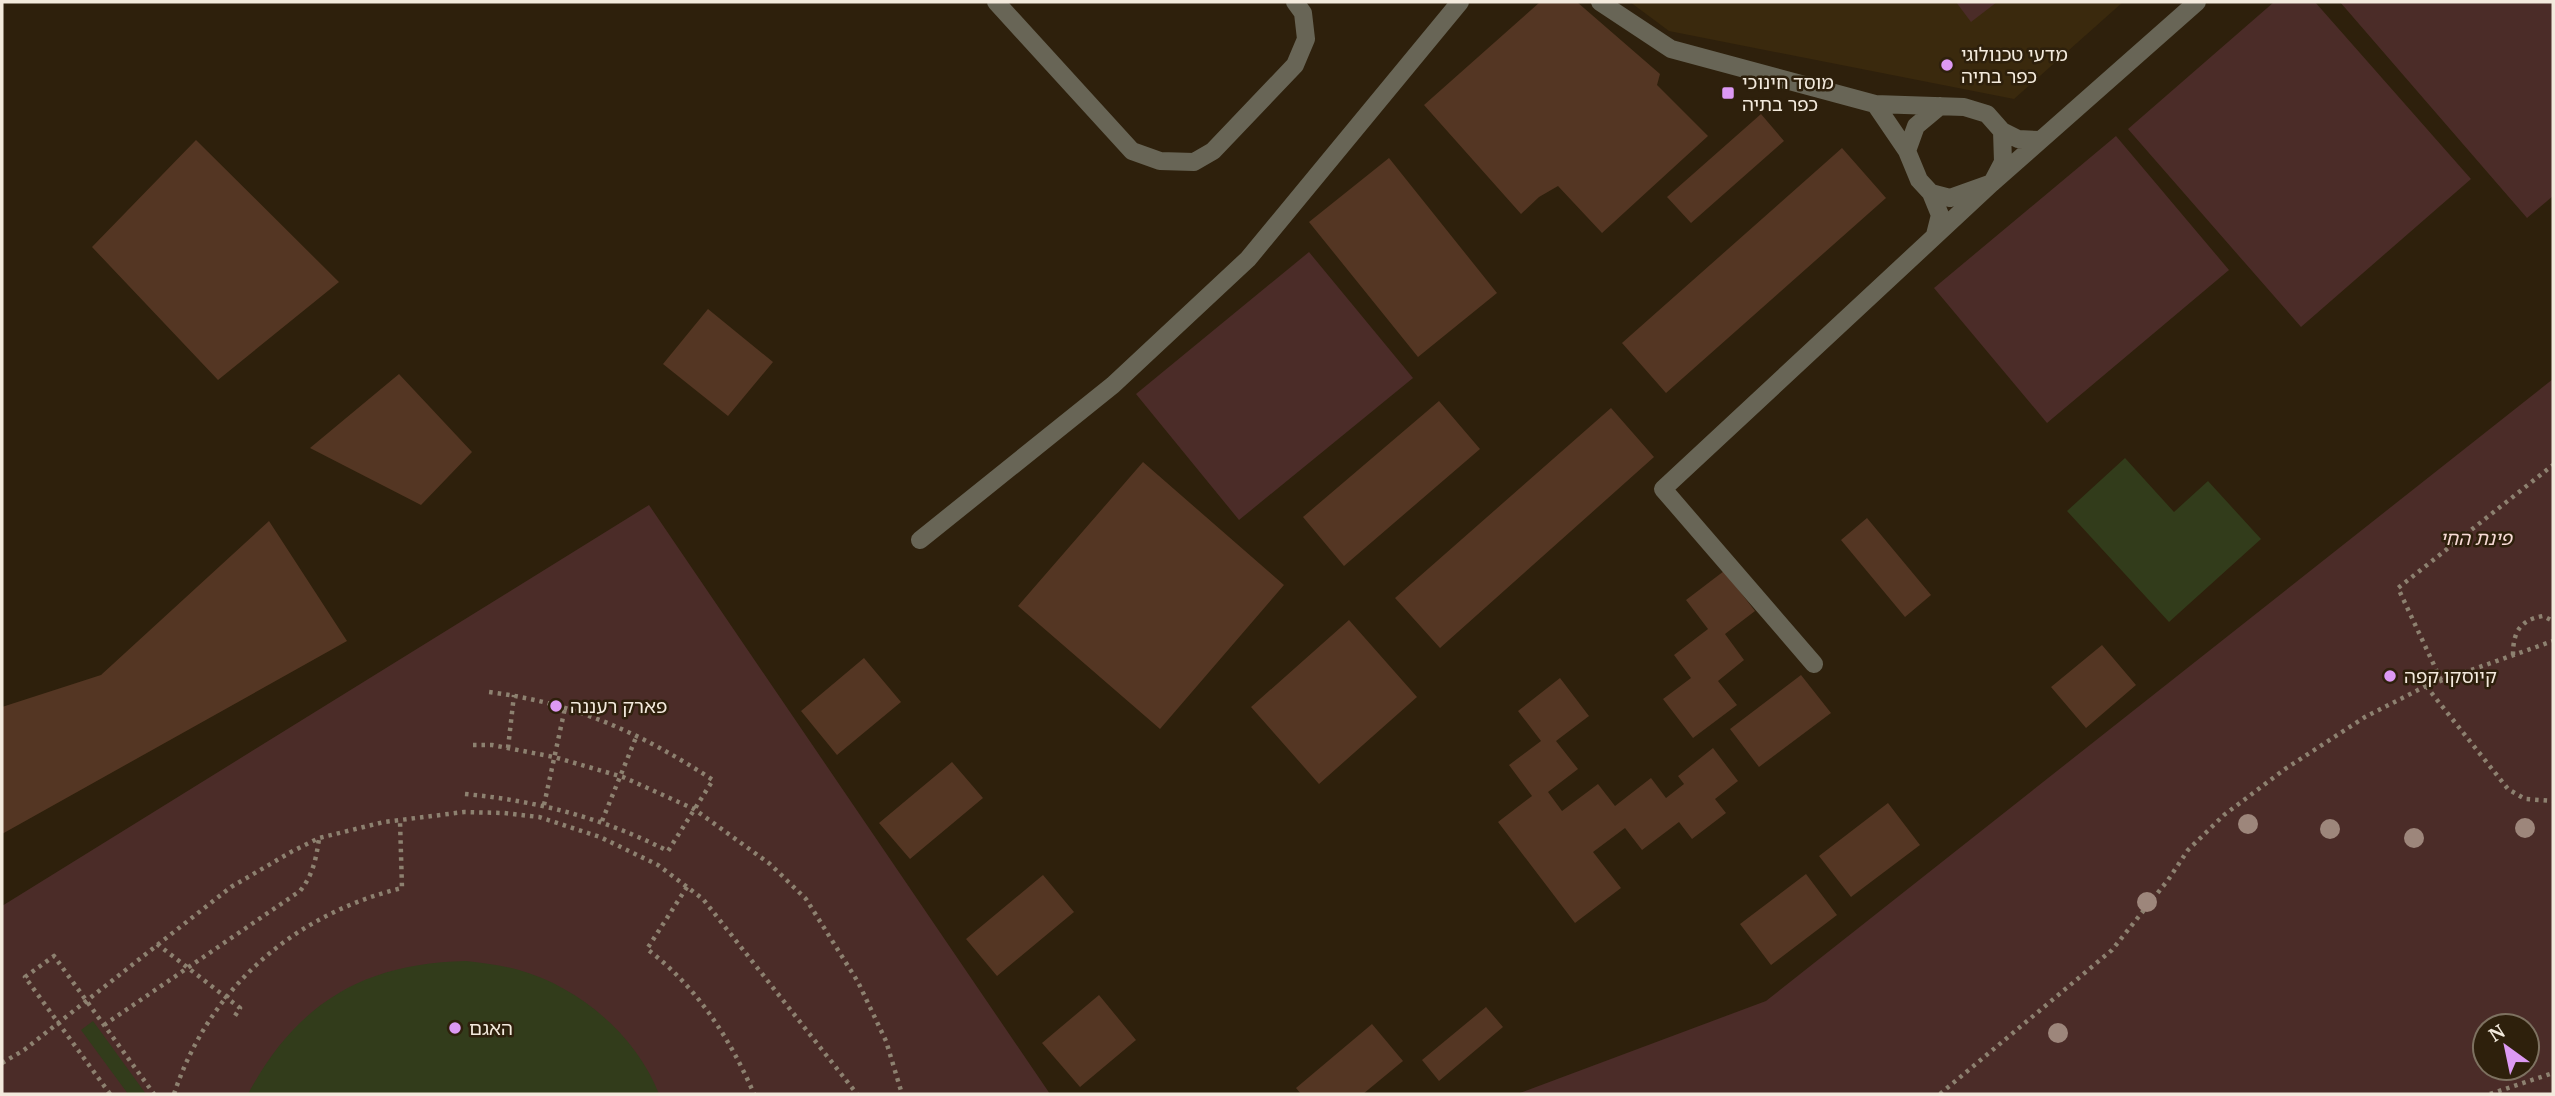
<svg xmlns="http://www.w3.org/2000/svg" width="2555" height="1096" viewBox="0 0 2555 1096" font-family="'PT Serif','Noto Sans Hebrew',serif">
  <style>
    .built { fill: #3a290d }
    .green { fill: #4b2c28; fill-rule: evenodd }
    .water { fill: #323c1b }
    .building { fill: #543623 }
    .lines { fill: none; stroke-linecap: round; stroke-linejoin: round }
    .path { stroke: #8d8170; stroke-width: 4.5; stroke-dasharray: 3.5 5; stroke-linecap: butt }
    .service { stroke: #686556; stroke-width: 18 }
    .tree { fill: #9d867b }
    .poi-dot { fill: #dd99f4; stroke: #2e200c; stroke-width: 2.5 }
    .labels { text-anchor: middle; stroke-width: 5; stroke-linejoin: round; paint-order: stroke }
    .poi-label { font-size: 19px; fill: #f3eadd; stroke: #2e200c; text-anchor: start }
    .park-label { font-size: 19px; font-style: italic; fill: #f7dad5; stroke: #2e200c }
  </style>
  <rect width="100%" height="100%" fill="#2e200c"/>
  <path class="built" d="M1630,2h493l-109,97 -345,-68z"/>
  <path class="green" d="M1956,2h41l-26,20z
    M2274,2h41l156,177 -170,148 -173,-198z
    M2340,2h213v194l-26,22z
    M2116,136l113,134 -182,153 -113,-135z
    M1309,252l104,126 -174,142 -103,-126z
    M2553,379v715h-1036l249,-93zM2527,1026v42h-42v-42z
    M649,505l401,589h-1048v-188z"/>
  <path class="water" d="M2125,458l49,54 34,-31 53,58 -92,83 -102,-111z
    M466,961c17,2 35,4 53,9 60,17 117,65 140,124h-411c48,-90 115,-131 218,-133z
    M93,1021l53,73h-18l-47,-64z"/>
  <path class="building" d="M1540,2h37l83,72 -3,11 51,51 -106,97 -44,-47 -19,11 -18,17 -97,-109z
    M1761,114l23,27 -93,82 -24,-26z
    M196,140l143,142 -121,98 -126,-133z
    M1842,148l44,50 -220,195 -44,-50z
    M1389,158l108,135 -79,64 -109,-135z
    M708,309l65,53 -45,54 -65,-52z
    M399,374l73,78 -51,53 -111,-57z
    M1439,401l41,48 -136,117 -41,-49z
    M1611,408l43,49 -214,191 -45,-50z
    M1143,462l141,123 -124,144 -142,-123z
    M1867,518l64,77 -26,22 -64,-77z
    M269,521l78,120 -345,193v-127l99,-32z
    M1724,571l31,40 -30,23 19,26 -26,21 19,24 -44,33 -30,-39 28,-21 -17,-23 34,-26 -22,-29z
    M1349,620l68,77 -98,87 -68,-77z
    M2102,645l34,40 -50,43 -35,-41z
    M864,658l37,44 -64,53 -36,-44z
    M1801,675l30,38 -72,54 -29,-38z
    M1560,678l29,38 -33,25 22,28 -30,23 14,19 36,-27 17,22 36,-28 15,20 18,-14 -6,-8 35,-28 25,33 -23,18 11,14 -34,26 -13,-17 -37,28 -17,-22 -32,24 28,36 -46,35 -77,-101 34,-26 -23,-31 32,-24 -23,-30z
    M952,762l31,36 -73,61 -31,-36z
    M1888,803l32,42 -69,52 -32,-41z
    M1806,874l31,41 -66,50 -31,-41z
    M1043,875l31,37 -77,64 -31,-37z
    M1099,995l37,45 -56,47 -38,-44z
    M1486,1007l17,20 -64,54 -17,-21z
    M1372,1024l31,37 -40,33h-62l-5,-6z"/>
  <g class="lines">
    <path class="path" d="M2513,655c0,-23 7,-35 30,-39l10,5
      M2441,680l-43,-92 155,-123
      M2426,686l82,103 17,10 28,2
      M473,745h19l62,12 69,20 71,32 76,55 36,35 52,83 28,59 16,53
      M508,748l6,-53
      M465,794c73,7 138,24 203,57l45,-71c-72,-47 -138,-77 -224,-88
      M544,805l21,-97
      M602,821l35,-86
      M687,887l-40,62c49,37 83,89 107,145
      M157,944l83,64 -7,11
      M104,1025l196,-134c13,-16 16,-32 19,-52
      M2,1063l22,-13 207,-163 60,-35 28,-14 65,-16 80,-10 40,1 35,4 61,20 58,28 45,34 154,195
      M110,1094l-85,-117 29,-21 100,138
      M174,1094c35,-106 120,-180 228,-206l-2,-67
      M1940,1094l172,-144 56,-70 20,-30 36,-35 61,-46 80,-52 61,-31 127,-45
      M2490,1094l63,-21"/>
    <path class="service" d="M996,2l136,149 28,10 34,1 19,-11 82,-86 11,-26 -3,-26 -8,-11
      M1600,2l71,47 204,55 89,3 23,7 15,17 16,8 22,1
      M1875,104l32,47 12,29 12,13 9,22 -5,20
      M1907,151l9,-25 24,-20
      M1931,193l19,5 42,-15 11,-21 -1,-31
      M920,540l193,-155 135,-126 212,-257
      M1814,664l-151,-175 329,-306 205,-181"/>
  </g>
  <g class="tree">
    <circle cx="2248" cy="824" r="10"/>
    <circle cx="2525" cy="828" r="10"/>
    <circle cx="2330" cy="829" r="10"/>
    <circle cx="2414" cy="838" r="10"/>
    <circle cx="2147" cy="902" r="10"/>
    <circle cx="2058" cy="1033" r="10"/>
  </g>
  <g class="poi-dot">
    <circle cx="1947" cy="65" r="7"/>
    <rect x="1721" y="86" width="14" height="14" rx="3.5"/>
    <circle cx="2390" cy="676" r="7"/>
    <circle cx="556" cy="706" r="7"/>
    <circle cx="455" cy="1028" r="7"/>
  </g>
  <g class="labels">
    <g class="poi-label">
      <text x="1961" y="61">מדעי טכנולוגי<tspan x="1961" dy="22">כפר בתיה</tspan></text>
      <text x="1742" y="89">מוסד חינוכי<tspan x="1742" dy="22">כפר בתיה</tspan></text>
      <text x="2404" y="683">קיוסקו קפה</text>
      <text x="570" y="713">פארק רעננה</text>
      <text x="469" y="1035">האגם</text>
    </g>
    <g class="park-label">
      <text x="2476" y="545">פינת החי</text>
    </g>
  </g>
  <rect width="2555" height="1096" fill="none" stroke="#f3eadd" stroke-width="7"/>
  <g transform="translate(2506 1047) rotate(327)"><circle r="33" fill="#2e200c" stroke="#7d7160" stroke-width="2"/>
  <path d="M0-5L12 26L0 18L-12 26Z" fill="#dd99f4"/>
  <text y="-10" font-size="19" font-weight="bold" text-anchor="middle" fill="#f3eadd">N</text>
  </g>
</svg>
